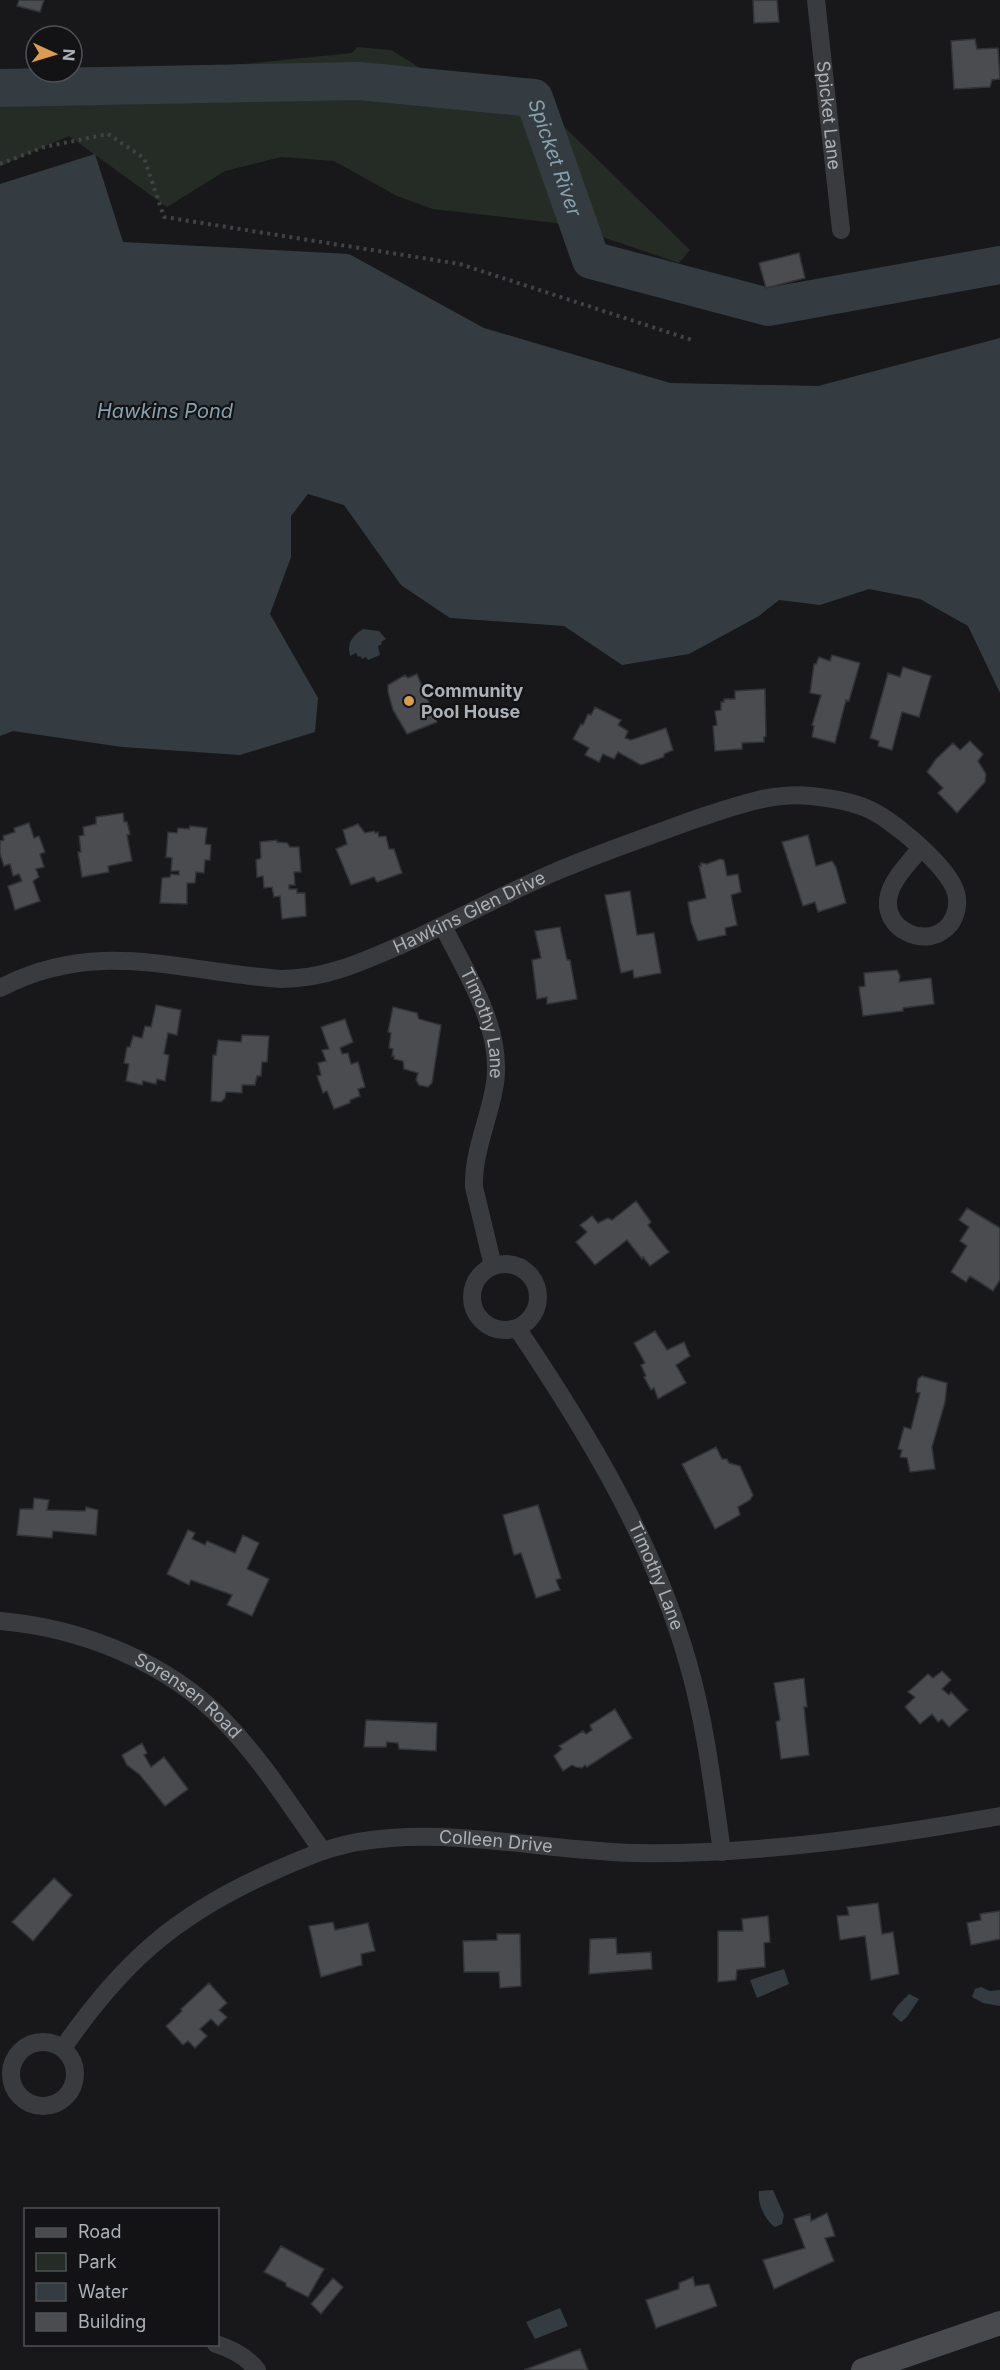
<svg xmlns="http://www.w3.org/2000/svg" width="1000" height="2370" viewBox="0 0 1000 2370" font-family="Inter,sans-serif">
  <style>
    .green { fill: #252c25 }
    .water { fill: #343c41 }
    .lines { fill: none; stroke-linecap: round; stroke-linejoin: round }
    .river { stroke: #343c41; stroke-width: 38 }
    .building { fill: #4a4c4f; stroke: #323336; stroke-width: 1.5 }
    .path { stroke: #404245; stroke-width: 4; stroke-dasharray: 3 4.5; stroke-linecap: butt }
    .street { stroke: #3a3b3e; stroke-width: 18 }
    .secondary { stroke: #484a4e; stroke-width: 24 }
    .poi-dot { fill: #dc9c4e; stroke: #131315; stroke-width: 2 }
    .labels { text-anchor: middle; stroke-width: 4.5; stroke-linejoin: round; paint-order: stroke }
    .street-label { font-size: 18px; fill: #acb1b8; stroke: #131315 }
    .poi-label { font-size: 18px; font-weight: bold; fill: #acb1b8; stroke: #131315; text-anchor: start }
    .water-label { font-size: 20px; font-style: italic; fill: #88a1af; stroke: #131315 }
  </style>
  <rect width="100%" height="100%" fill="#18181a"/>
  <path class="green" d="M357,47l34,3 31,19 28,8 8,-5 62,18 26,19 144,141 -11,13 -115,-39 -131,-15 -36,-13 -63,-35 -53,-4 -56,14 -58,36 -98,-71 -69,30v-65l105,-23 247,-25z"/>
  <path class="water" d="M95,154l28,88 226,12 135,74 186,55 148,3 182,-48v355l-32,-67 -48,-27 -51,-10 -49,16 -41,-5 -20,16 -70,38 -67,11 -58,-39 -114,-8 -49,-33 -57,-80 -36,-11 -17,22v41l-21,57 48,84 -3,34 -75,23 -118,-8 -109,-16 -13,5v-552z
    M363,629l16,2 7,8 -5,3 1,2 -4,2 2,9 -12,5 -2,-3 -4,2 -2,-3 -2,1 -2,-4 -6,3c-3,-13 2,-20 13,-27z
    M784,1969l5,15 -32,14 -7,-18z
    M981,1987l9,4 10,-1v16l-17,-3 -11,-6 3,-8z
    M909,1994l10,5 -12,18 -6,5 -9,-8 6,-9z
    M773,2190l11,25 -2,9 -7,3c-10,-7 -18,-24 -16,-36z
    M560,2308l8,18 -33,13 -9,-17z"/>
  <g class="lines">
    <path class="river" id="s1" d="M0,88l359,-7 175,17 57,162 177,47 232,-42"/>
  </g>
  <path class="building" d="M19,0h25l-4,12 -23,-6z
    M753,0h24l2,22 -25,1z
    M975,39l2,10 21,-1 2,31 -8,1 -2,7 -36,2 -3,-48z
    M799,253l6,25 -39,10 -7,-25z
    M832,655l28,8 -11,38 -3,-1 -11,43 -23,-6 2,-11 -2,-1 9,-30 -11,-2 4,-29h2l3,-7 11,4z
    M903,667l28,9 -12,41 -17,-5 -10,38 -14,-4 1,-5 -9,-3 18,-65 12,4z
    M417,674l20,48 -30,12 -14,-24 -5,-18v-7l17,-10 3,3z
    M765,689l1,47 -2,1v5l-22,1v6l-27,2 -2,-25 4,-1 -2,-14 6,-1v-8h3v-3h11v-8z
    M595,707l26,13 -3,5 10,6 -3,7 6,2 35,-12 7,22 -9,4v3l-23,8 -23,-13 -4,7 -11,-5 -4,8 -14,-7 4,-7 -16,-9 8,-15 2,1 5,-11 3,1z
    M970,741l13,13 -5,7 8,13 -1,8 -28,31 -19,-20 5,-5 -16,-16 9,-13 17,-16 7,7z
    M123,813l1,9h3l3,12 -3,1 5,26 -24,5 1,6 -27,5 -4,-25h3l-2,-16 5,-1 -1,-8 13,-3v-7z
    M29,823l5,15 5,-2 6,16 -5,2 4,13 -8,2 3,8 -6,4 7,20 -25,9 -7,-24 14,-5 -3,-7 -6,2 -3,-12 -6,2 -4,-12v-13l4,-1 -1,-4 12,-4 -1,-4z
    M358,824l7,9 9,-2 1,2 3,-1 1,5 7,-1 3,13h5l8,24 -25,9 -3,-5 -23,8 -15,-36 11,-5 -4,-14z
    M190,826l17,2 -2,16 6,1 -1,15h-5l-1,13 -8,-1 -1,11h-8v21l-27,-1 2,-25 8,-1 1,-3 8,1v-4h-8l1,-13 -6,-1 2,-25 9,1 1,-5 11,1z
    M808,835l8,31 16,-5 4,6 10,36 -28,9 -3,-10 -12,4 -21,-64z
    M277,840v2l10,1 3,4h9l2,25h-7l1,13h-6v4h8v4h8l1,23 -24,3 -2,-23 -6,1 -2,-10 -8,1 -1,-12 -6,1 -1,-17 5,-2 -1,-16z
    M720,859l4,1 3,16 11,-2 3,18 -10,3 6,30 -12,3 1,7 -28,6 -7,-19 -3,-20 18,-4 -7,-32h2v-3l6,1z
    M630,891l7,44 17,-2 7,40 -27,5 -1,-8 -12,3 -16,-78z
    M560,927l7,33h3l7,39 -30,5v-7l-10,2 -5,-39 9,-2 -6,-27z
    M897,970l3,6 -1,6 32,-4 3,26 -31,4v3l-40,5 -4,-29 6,-1 -1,-13z
    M156,1005l25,5 -4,25 -9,-2 -4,21 5,1 -4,26 -8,-2 -1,5 -13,-3 -1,4 -16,-4 3,-17 -5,-1 3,-16h3l3,-11 9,2 3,-12 6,1z
    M393,1007l24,6 2,6 22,6 -9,58 -4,4 -9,-2 -3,-5 2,-7 -14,-4 -1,-8 -9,-2v-3h-2l1,-7 -4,-1 2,-15 -3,-1z
    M345,1019l8,23 -13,6 2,6 6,-1 3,11 7,-2 7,25 -7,2 2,7 -10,4v3l-16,6 -7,-18 -4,2 -6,-17 4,-1 -3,-12 8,-2 -4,-11 7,-1 -8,-22z
    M242,1035l27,1 -2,26h-5l-1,14h-4l-2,9h-13v8l-16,-1 -1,6 -4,4 -10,-1 2,-46h3l2,-15 23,2z
    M636,1201l15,21 -3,3 21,27 -19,14 -7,-9 -1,2 -15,-19 -32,25 -19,-23 11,-10 -7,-7 12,-9 6,7 10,-5 4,2z
    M967,1208l33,20v52l-7,11 -23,-15 -4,6 -15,-10 16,-26 -7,-5 9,-14 -10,-7z
    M655,1331l12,19 17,-8 6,14 -14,9 10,18 -28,16 -4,-11 -3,2 -7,-13 2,-1 -5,-11 4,-2 -11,-20z
    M922,1376l25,7 -2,19 -13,45 3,22 -25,3 -3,-14 -7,-1 2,-7 -4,-1 6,-22 7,2 9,-36 -4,-1 2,-13z
    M716,1447l6,12h5l2,4 11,3 13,29 -3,5 -12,7 2,8 -25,14 -33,-65z
    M34,1498l15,2 -2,10 38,1 1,-4 12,3 -2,25 -43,-4 -1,7 -35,-3 3,-26h13z
    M538,1505l23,73 -5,2 4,10 -24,8 -15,-45 -7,2 -11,-40z
    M188,1530l7,3 -3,6 13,6 2,-4 28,12 8,-18 16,8 -12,26 22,10 -17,37 -25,-11 5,-10 -41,-15 -2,5 -22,-11z
    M942,1671l9,9 -9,9 7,6 2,-3 17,18 -19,17 -7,-8 -4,3 -6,-8 -12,10 -15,-17 10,-10 -7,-5 20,-18 5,4z
    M804,1678l3,29h-3l5,48 -28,4 -5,-37 4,-2 -6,-37z
    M615,1709l17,29 -45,29 -2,-2 -3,3 -6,-1 -4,-2 -9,6 -9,-15 8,-7 -3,-3 24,-15 3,3 6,-4 -2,-5z
    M366,1720l71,3 -1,28 -37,-2 -1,-6 -11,-1 -1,5h-22z
    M142,1743l5,10 -3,2 7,12 13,-10 24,32 -23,17 -25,-31 -13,-10 -5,-10z
    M54,1878l18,17 -39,46 -21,-19z
    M878,1903l4,31 11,-2 6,42 -28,6 -6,-44 -25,4 -3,-24 12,-1 -2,-8z
    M1000,1911v28l-29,6 -4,-22 14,-3 -1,-6z
    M768,1916l2,26 -6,1 1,24 -28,3 -1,10 -18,2v-51h25l-1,-12z
    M333,1922l2,8 33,-7 7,28 -14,3 1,11 -41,12 -12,-51z
    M497,1934h23l1,52 -21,2 -1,-16h-35l-1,-31 34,-1z
    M616,1938l1,16 34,-2 1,17 -63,5 1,-35z
    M209,1983l18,20 -8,7 8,7 -9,9 -7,-7 -11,10 7,7 -12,12 -7,-7 -5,4 -17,-19 16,-15 -1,-2z
    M827,2213l8,23 -10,2 9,23 -60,28 -11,-29 42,-12 -11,-29 16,-5 1,7z
    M281,2246l43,23 -16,28 -22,-11v-3l-22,-11z
    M693,2277l2,9 14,-2 8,22 -61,22 -10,-28 33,-11v-6z
    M333,2278l10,9 -22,27 -10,-10z
    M580,2349l8,21h-64z"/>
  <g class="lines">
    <path class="path" d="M0,164l44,-17 64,-13 36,24 20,59 296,47 235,77"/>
    <g class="street">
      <path id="s2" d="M816,0l25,230"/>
      <path id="s3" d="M443,926c23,47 60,102 52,157 -5,35 -22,67 -21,104l19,79"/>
      <path id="s4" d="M0,988c97,-51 180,-16 281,-9 44,0 81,-17 120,-34 54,-24 106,-53 161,-76 43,-18 87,-33 131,-49 39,-13 77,-28 118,-24 19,2 38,5 55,12 25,10 83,59 90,85 3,11 0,23 -6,31 -22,28 -70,5 -61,-29 4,-17 21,-33 31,-46"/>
      <circle cx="505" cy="1297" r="33"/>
      <path id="s5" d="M517,1328c70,104 137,214 171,335 18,62 25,126 34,189"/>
      <path id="s6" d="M0,1621c81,7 168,41 225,101 37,38 66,85 97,128"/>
      <circle cx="43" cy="2074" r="32"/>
      <path id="s7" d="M63,2048c60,-87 114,-134 211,-177 43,-19 70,-30 117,-33 81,-6 163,13 244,15 122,2 245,-16 365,-37"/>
      <path d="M216,2344c16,5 31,13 41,26"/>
    </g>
    <path class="secondary" d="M863,2370l137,-47"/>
  </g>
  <circle class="poi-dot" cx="409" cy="701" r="6"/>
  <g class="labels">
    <g class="street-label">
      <text dy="6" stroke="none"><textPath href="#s2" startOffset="116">Spicket Lane</textPath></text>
      <text dy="6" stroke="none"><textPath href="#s4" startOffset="488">Hawkins Glen Drive</textPath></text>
      <text dy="6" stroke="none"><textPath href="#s3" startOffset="106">Timothy Lane</textPath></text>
      <text dy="6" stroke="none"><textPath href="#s5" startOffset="285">Timothy Lane</textPath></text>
      <text dy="6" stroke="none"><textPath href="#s6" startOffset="206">Sorensen Road</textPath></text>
      <text dy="6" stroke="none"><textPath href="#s7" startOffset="507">Colleen Drive</textPath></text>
    </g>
    <g class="poi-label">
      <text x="421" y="697">Community<tspan x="421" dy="21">Pool House</tspan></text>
    </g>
    <g class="water-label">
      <text dy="7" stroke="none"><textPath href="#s1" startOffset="598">Spicket River</textPath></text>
      <text x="165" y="418">Hawkins Pond</text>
    </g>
  </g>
  <rect x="24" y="2208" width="195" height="138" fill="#131315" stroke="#505256" stroke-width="1.5"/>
  <rect x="36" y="2228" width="30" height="9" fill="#484a4e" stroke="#505256" stroke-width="1.5"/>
  <text x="78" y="2238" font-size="18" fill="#acb1b8">Road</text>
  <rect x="36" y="2253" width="30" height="18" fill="#252c25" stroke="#505256" stroke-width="1.5"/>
  <text x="78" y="2268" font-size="18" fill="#acb1b8">Park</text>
  <rect x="36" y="2283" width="30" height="18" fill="#343c41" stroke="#505256" stroke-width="1.5"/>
  <text x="78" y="2298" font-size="18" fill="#acb1b8">Water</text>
  <rect x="36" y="2313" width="30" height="18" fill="#4a4c4f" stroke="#505256" stroke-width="1.5"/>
  <text x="78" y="2328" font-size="18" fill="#acb1b8">Building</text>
  <g transform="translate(54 54) rotate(94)"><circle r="28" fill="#131315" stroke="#505256" stroke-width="1.5"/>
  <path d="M0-4.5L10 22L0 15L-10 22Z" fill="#dc9c4e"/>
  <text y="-9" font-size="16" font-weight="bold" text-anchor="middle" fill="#acb1b8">N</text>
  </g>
</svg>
